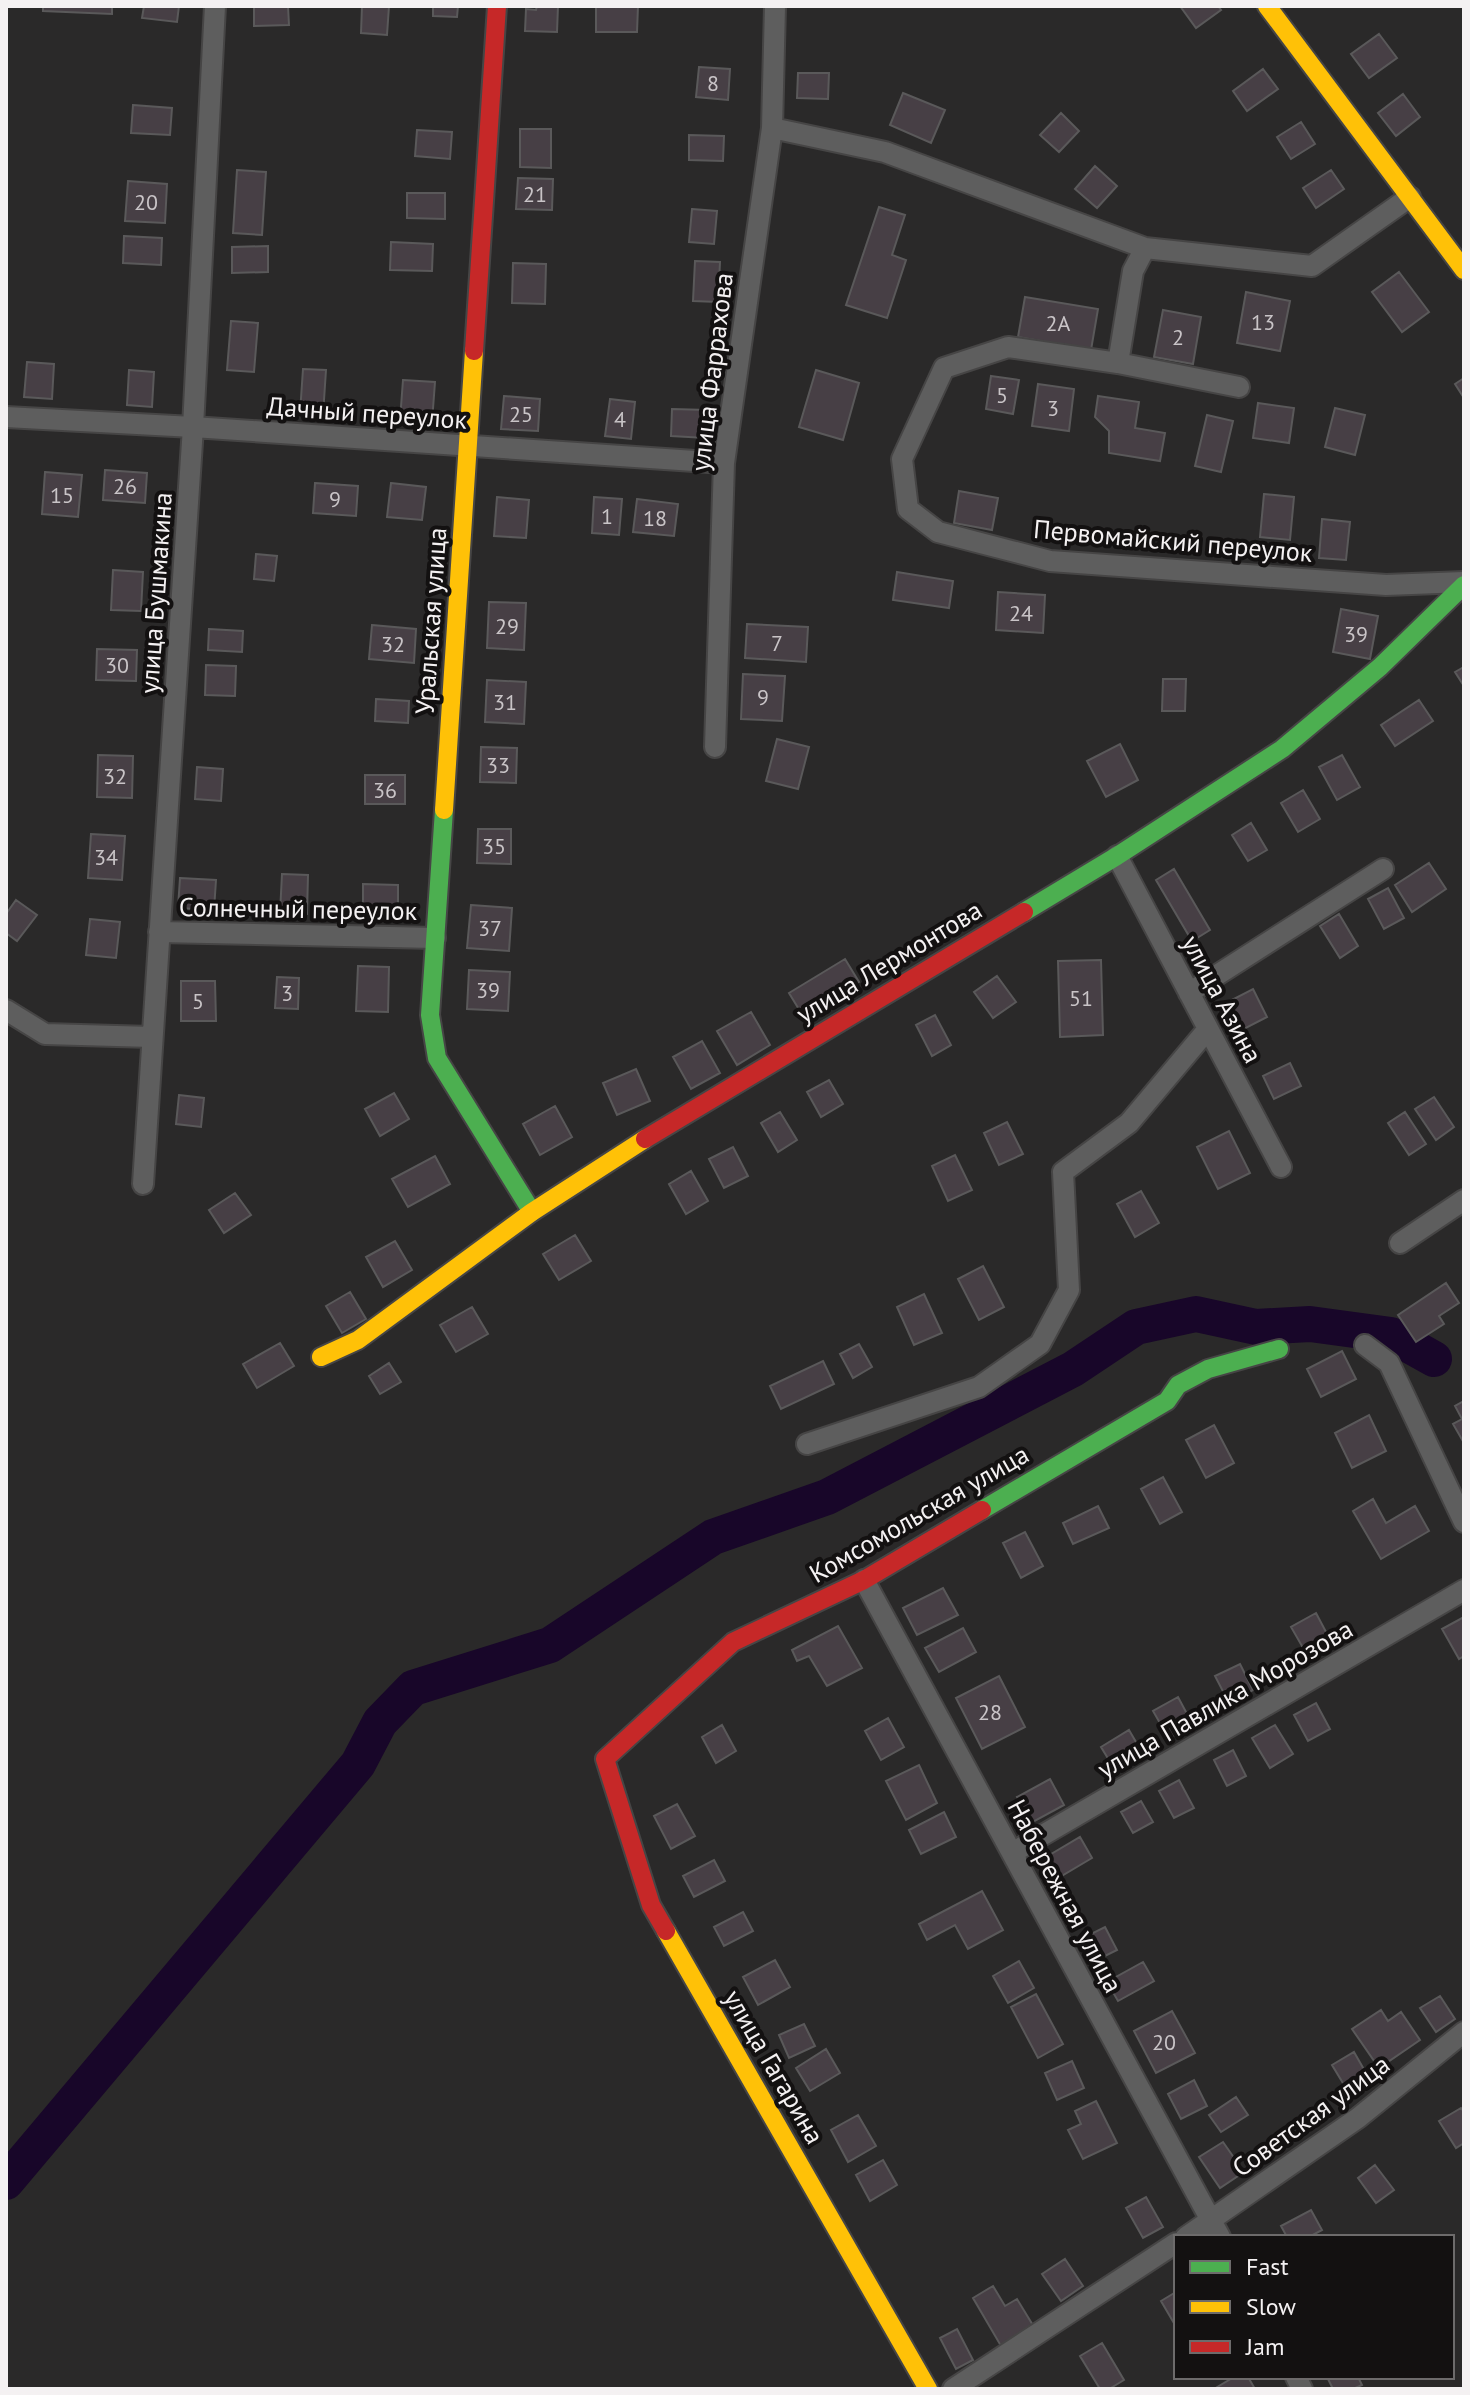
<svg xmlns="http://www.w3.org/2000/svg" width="1470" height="2395" viewBox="0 0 1470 2395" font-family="'PT Sans',sans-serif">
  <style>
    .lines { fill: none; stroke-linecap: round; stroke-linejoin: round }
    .river { stroke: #180629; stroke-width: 36 }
    .building { fill: #473f45; stroke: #5a595a; stroke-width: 2 }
    .street-casing { stroke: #464545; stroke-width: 24 }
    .fast-casing { stroke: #464545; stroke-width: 22 }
    .slow-casing { stroke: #464545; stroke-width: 22 }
    .jam-casing { stroke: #464545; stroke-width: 22 }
    .street { stroke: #5e5e5e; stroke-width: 20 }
    .fast { stroke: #4caf50; stroke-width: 18 }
    .slow { stroke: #ffc107; stroke-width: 18 }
    .jam { stroke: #c62828; stroke-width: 18 }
    .labels { text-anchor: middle; stroke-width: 8; stroke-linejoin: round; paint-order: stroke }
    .number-label { font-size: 22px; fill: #c9c4c7 }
    .street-label { font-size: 26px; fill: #f4f1f2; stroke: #131111 }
  </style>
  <rect width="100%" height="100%" fill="#2a2929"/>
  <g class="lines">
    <path class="river" d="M6,2182l352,-418 22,-42 33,-34 137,-43 163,-108 114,-40 246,-128 63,-42 60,-13 60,13 54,-3 81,11 43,24"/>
  </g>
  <path class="building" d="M43,6h69v8l-69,-3z
    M144,6h35l-2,16 -35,-4z
    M254,6h34l1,19 -35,1z
    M362,6h27l-2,29 -26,-2z
    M433,6h25l-1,11 -24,-1z
    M537,6h21l-1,26 -32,-1 1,-22 10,1z
    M596,6h42l-1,26h-41z
    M1180,6h38l3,4 -25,18z
    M1379,34l18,24 -28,20 -18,-24z
    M699,67l31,2 -2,31 -32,-3z
    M1263,69l15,20 -31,22 -14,-20z
    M798,73h31l-1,26 -31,-1z
    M903,93l42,17 -14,33 -41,-18z
    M1403,94l17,23 -24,19 -18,-23z
    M133,105l39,3 -2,27 -39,-2z
    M1061,113l18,18 -20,21 -19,-17z
    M1301,122l14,22 -24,15 -14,-22z
    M520,129h31v39l-31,-1z
    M417,130l35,2 -2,27 -35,-3z
    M689,135l35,1 -1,25 -34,-1z
    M1095,166l22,20 -20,22 -22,-19z
    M237,170l29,2 -4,63 -29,-2z
    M1331,170l13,19 -28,19 -13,-20z
    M518,178l35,1 -1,31 -36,-1z
    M128,181l39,3 -2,39 -40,-2z
    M407,193h38v26l-38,-1z
    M879,207l26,8 -13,40 14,5 -19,58 -41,-13z
    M692,209l25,2 -3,33 -25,-2z
    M124,236l38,2 -1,27 -38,-2z
    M391,242l42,2 -1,27 -42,-1z
    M268,246v26l-36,1v-26z
    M695,261l25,1 -2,40 -25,-1z
    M513,263l33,1 -1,40 -33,-1z
    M1399,272l30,40 -27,20 -30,-40z
    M1246,292l44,9 -10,50 -43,-8z
    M1025,297l73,12 -7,41 -73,-13z
    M1163,310l38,7 -8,47 -39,-7z
    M231,321l27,2 -4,49 -27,-2z
    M27,362l27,2 -2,35 -28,-2z
    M303,369l23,1 -3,45 -23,-2z
    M129,370l25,2 -2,35 -25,-2z
    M816,370l43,13 -16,57 -44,-13z
    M991,376l28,4 -6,34 -27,-5z
    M1464,378v20l-9,-14z
    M403,380l32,2 -3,40 -32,-2z
    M1038,384l36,5 -5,42 -37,-5z
    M504,396l36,3 -2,32 -37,-2z
    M1098,396l41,6 -4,26 30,5 -5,28 -51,-8v-22l-14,-14z
    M610,399l25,3 -4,37 -26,-3z
    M1258,403l36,5 -5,35 -36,-5z
    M1335,408l30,7 -10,40 -30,-8z
    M672,409l35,1 -1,28 -35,-2z
    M1207,415l26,6 -12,51 -26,-6z
    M105,470l42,3 -2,30 -42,-3z
    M45,472l37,3 -4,42 -36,-3z
    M315,483l43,3 -2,30 -43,-3z
    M391,483l35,4 -4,33 -35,-3z
    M959,491l39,7 -6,32 -38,-7z
    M1264,494l30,3 -4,43 -30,-3z
    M497,497l32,3 -3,38 -32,-2z
    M594,497l28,2 -3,36 -27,-2z
    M637,499l41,5 -4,32 -41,-4z
    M1322,519l28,3 -4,38 -27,-2z
    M256,554l21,2 -3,25 -20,-2z
    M113,570l30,2 -2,39 -30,-1z
    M897,572l56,9 -4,27 -56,-8z
    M998,592l47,3 -2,38 -47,-3z
    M489,602l37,1 -2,47 -37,-2z
    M1341,609l37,7 -8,43 -37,-7z
    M747,624l61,3 -2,35 -61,-4z
    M372,625l44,4 -2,34 -45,-4z
    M209,629l34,2 -1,21 -34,-2z
    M97,649l40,1 -1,31 -40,-1z
    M206,665l30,1 -1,30 -30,-1z
    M1464,667v19l-9,-14z
    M743,674l42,2 -3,45 -41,-2z
    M1163,679h23l-1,32h-23z
    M487,680l39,2 -2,42 -39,-2z
    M376,699l33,2 -1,22 -33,-2z
    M1419,700l14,21 -38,25 -14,-21z
    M777,739l32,8 -11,42 -32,-8z
    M1120,744l18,36 -32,17 -19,-36z
    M481,747l36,1 -1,35 -36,-1z
    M98,755l35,1 -1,42 -35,-1z
    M1342,755l18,32 -23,13 -18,-33z
    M197,767l26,2 -2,32 -26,-2z
    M365,775h40v29h-40z
    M1303,790l17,29 -22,13 -17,-29z
    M1251,823l16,27 -19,11 -16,-26z
    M478,829h33v35l-34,-1z
    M91,834l34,2 -3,44 -34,-2z
    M1429,863l17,26 -34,23 -17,-27z
    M1174,869l36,61 -18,11 -36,-61z
    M282,874l26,1 -1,39 -27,-1z
    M180,878l36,2 -2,30 -36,-2z
    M363,884l35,1v29h-35z
    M1388,888l16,30 -20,11 -16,-30z
    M16,900l21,15 -20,26 -11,-8v-19z
    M471,905l41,3 -3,43 -42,-3z
    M1339,914l19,32 -18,12 -20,-32z
    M90,919l30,3 -4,36 -30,-3z
    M845,959l14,23 -56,34 -14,-23z
    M1101,960l2,75 -43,2 -2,-76z
    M358,966l31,1 -1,45 -32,-1z
    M469,970l41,2 -2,39 -41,-2z
    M997,976l19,26 -23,16 -19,-26z
    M277,977l22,1 -1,31 -23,-1z
    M181,981h34l1,40h-35z
    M1253,989l14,28 -27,14 -14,-28z
    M751,1012l19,33 -33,20 -20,-34z
    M935,1015l16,30 -19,11 -16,-31z
    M702,1041l18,32 -29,16 -18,-32z
    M1290,1063l11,23 -27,13 -11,-23z
    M636,1069l14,32 -33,14 -14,-32z
    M829,1080l14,24 -22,13 -14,-25z
    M394,1093l15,26 -29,17 -15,-27z
    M179,1095l25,3 -3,29 -25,-3z
    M1434,1097l20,30 -18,13 -21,-31z
    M555,1106l17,31 -32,18 -17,-31z
    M780,1112l17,28 -19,12 -17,-29z
    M1405,1112l21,32 -17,11 -21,-32z
    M1007,1122l16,32 -24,11 -15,-32z
    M1229,1131l21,42 -32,16 -21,-42z
    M733,1147l15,29 -24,12 -15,-29z
    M955,1155l17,35 -24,11 -16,-35z
    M435,1156l15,28 -42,23 -16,-28z
    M691,1171l17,30 -22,13 -17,-30z
    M1141,1191l18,32 -24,14 -18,-33z
    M235,1193l16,22 -27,18 -15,-23z
    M575,1235l16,26 -32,19 -16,-26z
    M395,1241l17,29 -29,17 -17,-30z
    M983,1266l21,41 -25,13 -21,-41z
    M1446,1283l13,20 -20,13 5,8 -28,18 -18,-27z
    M350,1292l16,27 -24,14 -16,-27z
    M924,1294l18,39 -28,12 -17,-38z
    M472,1307l16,27 -32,18 -16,-27z
    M280,1343l14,23 -37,22 -14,-24z
    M859,1344l13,23 -19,11 -13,-24z
    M1342,1351l14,28 -35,18 -14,-28z
    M823,1361l11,23 -53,25 -11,-23z
    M389,1363l12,19 -21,12 -11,-18z
    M1464,1401v42l-11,-19 9,-5 -7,-13z
    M1369,1415l17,36 -34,17 -17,-35z
    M1214,1425l20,38 -28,15 -20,-38z
    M1163,1477l19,35 -22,12 -19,-35z
    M1373,1499l13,24 29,-17 14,25 -48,28 -28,-48z
    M1098,1506l11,22 -36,16 -10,-21z
    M1025,1532l18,34 -22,12 -18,-35z
    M943,1588l15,27 -41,20 -14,-27z
    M1316,1613l18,34 -24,13 -19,-33z
    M1464,1617v39l-5,3 -17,-30z
    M838,1626l24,42 -35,18 -18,-30 -12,5 -5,-11z
    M963,1628l13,24 -37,20 -14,-24z
    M1240,1664l13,26 -24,13 -14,-27z
    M999,1676l26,51 -43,22 -26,-51z
    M1178,1697l15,28 -24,14 -16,-28z
    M1316,1703l14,26 -22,12 -14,-26z
    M888,1718l16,29 -23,13 -16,-29z
    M722,1725l14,26 -20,12 -14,-26z
    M1275,1725l18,29 -23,14 -18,-30z
    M1129,1730l14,24 -28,16 -14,-23z
    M1233,1750l13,26 -19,10 -13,-26z
    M919,1765l18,38 -31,17 -20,-39z
    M1050,1779l14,26 -33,18 -14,-26z
    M1179,1780l15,28 -20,10 -15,-27z
    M1141,1801l12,21 -20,11 -12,-21z
    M677,1804l18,32 -24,13 -17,-33z
    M944,1812l12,25 -35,17 -12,-24z
    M1080,1837l12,21 -39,23 -12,-21z
    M714,1860l11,21 -31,16 -11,-21z
    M982,1891l21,39 -35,19 -13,-24 -28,15 -8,-16z
    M743,1912l10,19 -29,15 -10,-19z
    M1105,1927l12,23 -18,9 -12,-23z
    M775,1960l15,27 -32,18 -15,-28z
    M1019,1961l15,27 -26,15 -15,-27z
    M1143,1962l11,19 -36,20 -11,-19z
    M1036,1994l27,50 -25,14 -27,-51z
    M1440,1996l15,23 -19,13 -16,-24z
    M1381,2010l7,11 13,-9 19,28 -41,28 -27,-39z
    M1172,2011l23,42 -39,20 -22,-42z
    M804,2024l11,22 -26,12 -10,-23z
    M826,2049l14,24 -30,18 -14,-23z
    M1354,2052l16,28 -21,13 -17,-28z
    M1072,2061l12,27 -27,12 -12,-27z
    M1194,2080l13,26 -26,13 -13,-25z
    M1236,2097l12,18 -27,17 -12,-17z
    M1096,2101l21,42 -34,16 -15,-29 13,-6 -6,-13z
    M1461,2108l3,4v31l-8,5 -17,-27z
    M858,2115l18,31 -28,16 -17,-32z
    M1223,2142l21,30 -24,16 -21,-31z
    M883,2160l14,25 -27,16 -14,-26z
    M1375,2165l19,25 -18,13 -18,-25z
    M1146,2197l17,30 -20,11 -17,-30z
    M1311,2210l11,20 -13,7h-22l-6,-11z
    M1065,2259l18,27 -22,15 -19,-27z
    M993,2286l12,20 12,-7 17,28 -33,19 -28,-48z
    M1176,2292v32l-1,1 -14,-24z
    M957,2329l16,31 -17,9 -16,-31z
    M1102,2343l22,37 -15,9h-9l-20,-33z
    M1234,2377h14l7,12h-41z
    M1327,2377h31l4,8 -9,4h-20z"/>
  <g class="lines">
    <defs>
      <path id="street" d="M772,128l113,24 260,96 167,18 98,-69
        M1118,363l15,-92 12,-23
        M1239,387l-121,-24 -110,-16 -64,21 -42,91 6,50 30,23 112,29 336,24 78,-3
        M6,417l187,10 531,36
        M715,747l9,-284 48,-335 3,-122
        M1117,856l164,311
        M159,932l276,6
        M1189,993l194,-124
        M6,1010l39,24 107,3
        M143,1184l50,-757 22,-421
        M1400,1243l64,-43
        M1365,1345l24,18 75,159
        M807,1444l172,-57 61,-43 29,-54 -6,-118 66,-49 79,-94
        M864,1580l356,657
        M1012,1853l452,-263
        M1186,2237l172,-119 106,-86
        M1296,2377l6,12
        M953,2389l223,-146"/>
      <path id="fast" d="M444,810l-14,205 7,43 95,154
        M1024,912l93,-56 165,-107 98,-82 84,-82
        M982,1510l185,-109 11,-16 30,-16 71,-20"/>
      <path id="slow" d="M1267,6l197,264
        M444,810l30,-459
        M321,1357l37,-17 174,-128 113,-73
        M666,1931l262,458"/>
      <path id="jam" d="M474,351l23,-345
        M645,1139l379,-227
        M666,1931l-15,-26 -46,-146 128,-117 131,-62 118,-70"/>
    </defs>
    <use href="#street" class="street-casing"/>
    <use href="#fast" class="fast-casing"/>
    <use href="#slow" class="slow-casing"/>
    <use href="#jam" class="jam-casing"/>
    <use href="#street" class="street"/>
    <use href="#fast" class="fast"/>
    <use href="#slow" class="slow"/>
    <use href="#jam" class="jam"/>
  </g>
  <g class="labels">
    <g class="number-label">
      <text x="713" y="91">8</text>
      <text x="535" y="202">21</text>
      <text x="146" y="210">20</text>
      <text x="1263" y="330">13</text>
      <text x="1058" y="331">2А</text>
      <text x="1178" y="345">2</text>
      <text x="1002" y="403">5</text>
      <text x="1053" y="416">3</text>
      <text x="521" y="422">25</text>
      <text x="620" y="427">4</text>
      <text x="125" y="494">26</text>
      <text x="62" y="503">15</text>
      <text x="335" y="507">9</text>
      <text x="607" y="524">1</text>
      <text x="655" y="526">18</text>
      <text x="1021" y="621">24</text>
      <text x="507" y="634">29</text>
      <text x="1356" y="642">39</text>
      <text x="777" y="651">7</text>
      <text x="393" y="652">32</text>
      <text x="117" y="673">30</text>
      <text x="763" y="705">9</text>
      <text x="505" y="710">31</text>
      <text x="498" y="773">33</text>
      <text x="115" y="784">32</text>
      <text x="385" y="798">36</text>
      <text x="494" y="854">35</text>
      <text x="106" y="865">34</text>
      <text x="490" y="936">37</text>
      <text x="488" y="998">39</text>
      <text x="287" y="1001">3</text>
      <text x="1081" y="1006">51</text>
      <text x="198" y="1009">5</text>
      <text x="990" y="1720">28</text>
      <text x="1164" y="2050">20</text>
    </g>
    <g class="street-label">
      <text transform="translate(712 372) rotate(-83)" y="9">улица Фаррахова</text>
      <text transform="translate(367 413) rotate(4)" y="9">Дачный переулок</text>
      <text transform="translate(1173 541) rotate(5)" y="9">Первомайский переулок</text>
      <text transform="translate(156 593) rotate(-86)" y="9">улица Бушмакина</text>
      <text transform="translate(431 621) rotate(-86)" y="9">Уральская улица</text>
      <text transform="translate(298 909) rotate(1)" y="9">Солнечный переулок</text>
      <text transform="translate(889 962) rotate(-31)" y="9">улица Лермонтова</text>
      <text transform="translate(1222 999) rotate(62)" y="9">улица Азина</text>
      <text transform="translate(919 1514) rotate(-30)" y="9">Комсомольская улица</text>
      <text transform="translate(1225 1699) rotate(-30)" y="9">улица Павлика Морозова</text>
      <text transform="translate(1065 1896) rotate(62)" y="9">Набережная улица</text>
      <text transform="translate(774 2067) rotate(60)" y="9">улица Гагарина</text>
      <text transform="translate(1311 2116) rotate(-36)" y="9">Советская улица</text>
    </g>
  </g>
  <rect width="1470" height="2395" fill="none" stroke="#f4f1f2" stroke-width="16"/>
  <rect x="1174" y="2235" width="280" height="144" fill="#131111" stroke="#6d6b6b" stroke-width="2"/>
  <rect x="1190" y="2261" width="40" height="12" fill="#4caf50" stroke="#6d6b6b" stroke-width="2"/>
  <text x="1246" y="2275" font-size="24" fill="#f4f1f2">Fast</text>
  <rect x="1190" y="2301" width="40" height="12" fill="#ffc107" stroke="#6d6b6b" stroke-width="2"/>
  <text x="1246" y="2315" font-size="24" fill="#f4f1f2">Slow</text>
  <rect x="1190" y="2341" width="40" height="12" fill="#c62828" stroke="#6d6b6b" stroke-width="2"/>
  <text x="1246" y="2355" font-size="24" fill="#f4f1f2">Jam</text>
</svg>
